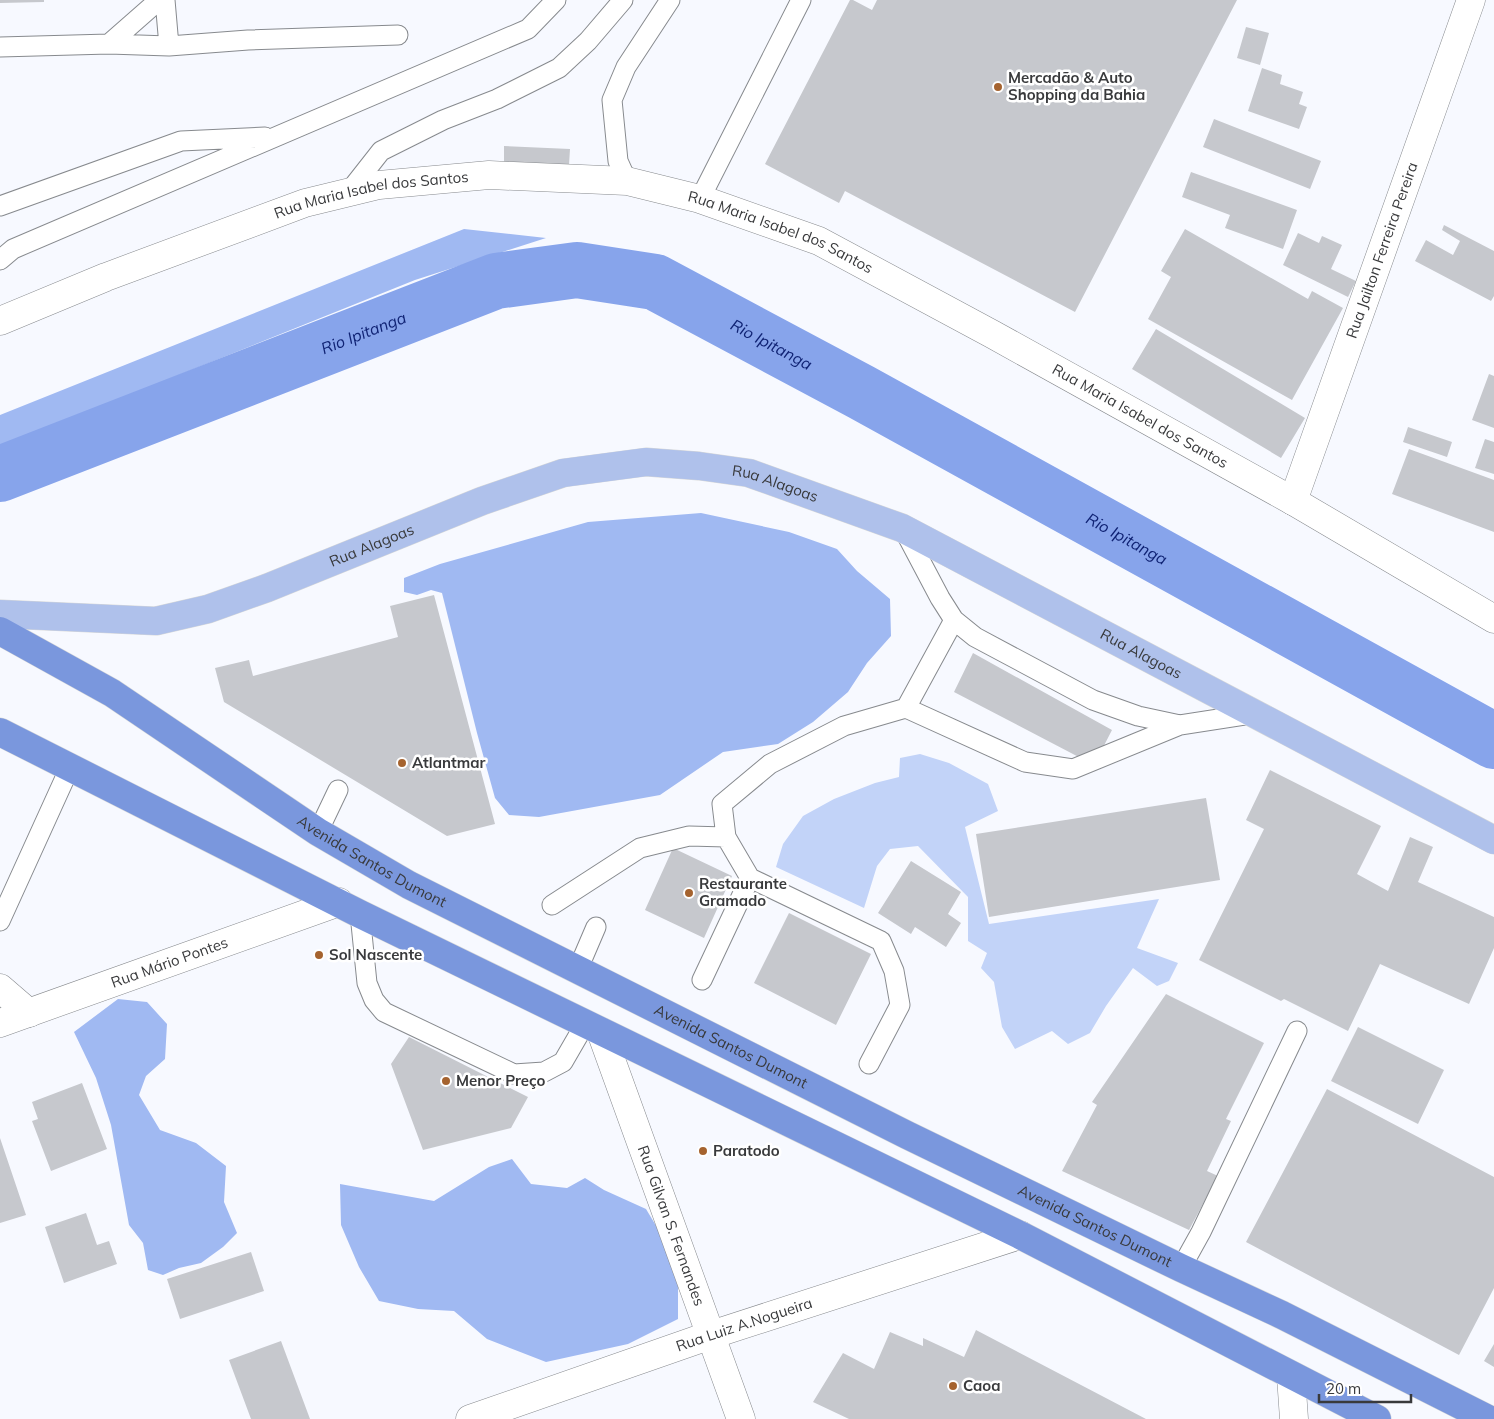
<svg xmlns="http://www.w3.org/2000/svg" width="1494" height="1419" viewBox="0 0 1494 1419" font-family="Mulish,sans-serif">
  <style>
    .green { fill: #c2d3f8 }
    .forest { fill: #a0b9f2 }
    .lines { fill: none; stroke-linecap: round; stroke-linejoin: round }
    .river { stroke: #87a4eb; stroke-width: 56 }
    .building { fill: #c6c8cd }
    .lane-casing { stroke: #878a8e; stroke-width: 21 }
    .street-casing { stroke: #878a8e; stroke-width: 29 }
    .secondary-casing { stroke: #878a8e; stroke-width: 29 }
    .primary-casing { stroke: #d7d8d8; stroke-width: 29 }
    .highway-casing { stroke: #d7d8d8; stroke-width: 29 }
    .lane { stroke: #fff; stroke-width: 19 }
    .street { stroke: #fff; stroke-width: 28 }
    .secondary { stroke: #fff; stroke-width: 28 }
    .primary { stroke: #afc1eb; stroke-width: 28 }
    .highway { stroke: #7a97dd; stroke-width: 28 }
    .poi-dot { fill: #a5632f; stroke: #fff; stroke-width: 2 }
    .labels { text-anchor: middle; stroke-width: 5; stroke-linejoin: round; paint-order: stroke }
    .poi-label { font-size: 15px; font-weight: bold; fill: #393a3c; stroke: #fff; text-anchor: start }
    .street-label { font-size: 15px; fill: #393a3c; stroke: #fff }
    .water-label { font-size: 16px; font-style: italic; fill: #102374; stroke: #fff }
  </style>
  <rect width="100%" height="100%" fill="#f7f9ff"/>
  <path class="green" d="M920,754l29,9 39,21 10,27 -33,16 24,97 170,-25 -22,49 41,15 -9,18 -12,5 -24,-18 -27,38 -16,27 -22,11 -16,-13 -37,18 -13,-22 -8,-45 -13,-14 6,-15 -19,-12v-44l-50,-51 -28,3 -13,17 -13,42 -88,-41 7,-23 20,-28 31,-17 41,-16 24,-6 1,-19z"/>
  <path class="forest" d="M464,229l82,9 -131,42 -415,167v-32z
    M701,513l88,19 48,17 20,22 33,28 1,37 -24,27 -19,29 -35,30 -35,22 -55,8 -63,43 -121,22 -30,-2 -14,-17 -18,-65 -35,-140 -11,-3 -14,5 -13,-3v-14l36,-14 148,-42z
    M118,999l29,3 20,22 -2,35 -19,17 -7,19 21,35 36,13 30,23 -2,36 13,31 -14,14 -22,16 -22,5 -16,7 -15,-5 -5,-27 -14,-18 -18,-100 -15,-47 -22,-46z
    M512,1159l19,25 36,4 18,-10 19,12 42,19 15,25 17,49v36l-50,25 -82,18 -59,-23 -33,-28 -36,-2 -39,-8 -20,-34 -18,-42 -1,-41 94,17 55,-34z"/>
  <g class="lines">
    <path class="river" id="s1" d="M0,474l496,-193 81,-11 78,12 206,110 633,349"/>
  </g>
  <path class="building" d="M0,0h44v2l-44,1z
    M850,0h3l19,10 5,-10h360l-162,312 -230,-121 -6,12 -74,-39z
    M1246,27l23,6 -9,32 -23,-7z
    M1262,68l20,7 -2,9 23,8 -4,12 8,3 -8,22 -51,-18z
    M1214,119l107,42 -11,28 -107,-42z
    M504,146l66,3 -1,16 -65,-3z
    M1191,172l106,38 -14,39 -58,-21 5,-13 -48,-18z
    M1444,225l50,26v45l-3,5 -76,-40 11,-21 27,15 7,-14 -18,-11z
    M1185,229l123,70 4,-8 31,17 -51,92 -144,-81 23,-42 -10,-6z
    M1298,233l21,10 3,-7 20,9 -11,24 25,12 -8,16 -65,-32z
    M1156,329l149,89 -24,40 -149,-89z
    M1489,374l5,2v52l-22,-8z
    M1408,427l44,15 -5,15 -44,-15z
    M1485,439l9,3v32l-19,-6z
    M1409,449l85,31v52l-102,-38z
    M434,595l61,229 -48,12 -223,-134 -9,-34 34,-8 4,16 145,-39 -8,-31z
    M973,653l139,77 -18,35 -140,-73z
    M1270,770l111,56 -24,48 31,17 22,-54 23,10 -15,35 76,35v31l-25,56 -89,-40 -32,67 -64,-32 -3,2 -82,-41 65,-131 -18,-9z
    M1206,798l14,82 -231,37 -13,-83z
    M673,848l59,28 -28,62 -59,-28z
    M911,861l50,31 -13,22 13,9 -15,24 -31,-20 -4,7 -33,-21z
    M789,913l82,41 -35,71 -82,-42z
    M1166,994l98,49 -38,76 5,2 -24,50 11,5 -29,54 -127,-59 35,-66 -5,-3z
    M1358,1027l86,43 -26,54 -87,-43z
    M409,1037l119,60 -17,31 -88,22 -32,-86z
    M82,1083l25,66 -56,22 -19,-50 6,-2 -6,-17z
    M1327,1089l167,88v111l-35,67 -213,-113z
    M0,1138l26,77 -26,8z
    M86,1213l11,32 12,-4 8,23 -53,19 -19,-56z
    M251,1252l13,39 -84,28 -13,-40z
    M976,1330l170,89h-297l-36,-17 30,-49 31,16 16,-37 33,14v-8l41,19z
    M281,1341l29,78h-59l-22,-59z
    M1494,1344v23l-10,-6z"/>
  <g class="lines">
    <defs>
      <path id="lane" d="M165,0l4,46
        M109,44l50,-44
        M0,47l109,-3 60,2 79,-6 150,-5
        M627,181l-9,-20 -6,-61 14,-33 44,-67
        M348,193l33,-42 62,-31 54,-21 62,-31 29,-27 35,-41
        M700,199l101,-199
        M0,206l181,-65 84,-4
        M0,260l13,-11 515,-220 28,-29
        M903,528l37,70 14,22 21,17 118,63 45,16 42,9 71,-11
        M906,708l48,-88
        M318,832l20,-42
        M552,905l88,-57 49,-12 37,1
        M360,914l7,69 7,17 10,12 130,62 30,-2 19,-10 22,-38
        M0,921l70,-154
        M578,969l18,-42
        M702,980l48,-102
        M869,1064l31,-59 -6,-34 -13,-30 -131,-63 -24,-41 -4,-33 48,-40 74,-38 62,-18 119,54 48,7 107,-44
        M1181,1268l20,-36 96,-201"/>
      <g id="street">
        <path id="s2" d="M1293,501l178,-501"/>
        <path d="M0,988l29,25"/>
        <path id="s3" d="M0,1023l339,-121"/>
        <path id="s4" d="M601,1032l140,387"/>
        <path d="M1291,1376l3,43"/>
        <path id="s5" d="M470,1419l241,-84 309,-100"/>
      </g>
      <g id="secondary">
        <path id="s6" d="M0,321l106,-44 199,-74 74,-18 110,-10 138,6 73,18 119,42 173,93 301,167 201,118"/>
      </g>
      <g id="primary">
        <path id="s7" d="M0,614l156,7 52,-12 59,-21 215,-87 81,-28 83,-11 53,4 50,7 153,55 592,312"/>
      </g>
      <g id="highway">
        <path id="s8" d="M0,631l112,62 206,139 91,53 498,250 274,133 101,47 206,104"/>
        <path d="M0,732l360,182 660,321 357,184"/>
      </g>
    </defs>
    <use href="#lane" class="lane-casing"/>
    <use href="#street" class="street-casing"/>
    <use href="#secondary" class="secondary-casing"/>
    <use href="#primary" class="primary-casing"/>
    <use href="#highway" class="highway-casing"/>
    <use href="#lane" class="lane"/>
    <use href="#street" class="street"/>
    <use href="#secondary" class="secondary"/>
    <use href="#primary" class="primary"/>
    <use href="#highway" class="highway"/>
  </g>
  <g class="poi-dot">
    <circle cx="998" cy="87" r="5"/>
    <circle cx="402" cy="763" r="5"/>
    <circle cx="689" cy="893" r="5"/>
    <circle cx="319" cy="955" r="5"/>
    <circle cx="446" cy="1081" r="5"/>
    <circle cx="703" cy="1151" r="5"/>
    <circle cx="953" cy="1386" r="5"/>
  </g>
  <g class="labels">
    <g class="poi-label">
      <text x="1008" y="83">Mercadão &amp; Auto<tspan x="1008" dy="17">Shopping da Bahia</tspan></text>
      <text x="412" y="768">Atlantmar</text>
      <text x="699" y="889">Restaurante<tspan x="699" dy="17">Gramado</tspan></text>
      <text x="329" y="960">Sol Nascente</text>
      <text x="456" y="1086">Menor Preço</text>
      <text x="713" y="1156">Paratodo</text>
      <text x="963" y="1391">Caoa</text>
    </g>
    <g class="street-label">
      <text dy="5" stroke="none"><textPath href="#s6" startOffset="394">Rua Maria Isabel dos Santos</textPath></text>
      <text dy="5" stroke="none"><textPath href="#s6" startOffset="814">Rua Maria Isabel dos Santos</textPath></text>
      <text dy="5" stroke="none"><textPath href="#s2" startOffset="266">Rua Jailton Ferreira Pereira</textPath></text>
      <text dy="5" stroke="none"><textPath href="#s6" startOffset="1219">Rua Maria Isabel dos Santos</textPath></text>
      <text dy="5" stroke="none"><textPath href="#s7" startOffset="805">Rua Alagoas</textPath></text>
      <text dy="5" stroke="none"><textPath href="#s7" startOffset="385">Rua Alagoas</textPath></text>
      <text dy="5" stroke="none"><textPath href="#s7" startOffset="1210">Rua Alagoas</textPath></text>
      <text dy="5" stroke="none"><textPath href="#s8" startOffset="438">Avenida Santos Dumont</textPath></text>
      <text dy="5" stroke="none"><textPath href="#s3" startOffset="180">Rua Mário Pontes</textPath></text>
      <text dy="5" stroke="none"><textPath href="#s8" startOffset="842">Avenida Santos Dumont</textPath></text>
      <text dy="5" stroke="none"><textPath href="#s4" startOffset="206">Rua Gilvan S. Fernandes</textPath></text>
      <text dy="5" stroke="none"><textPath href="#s8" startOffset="1248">Avenida Santos Dumont</textPath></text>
      <text dy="5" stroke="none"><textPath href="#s5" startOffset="290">Rua Luiz A.Nogueira</textPath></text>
    </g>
    <g class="water-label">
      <text dy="6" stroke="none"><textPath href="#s1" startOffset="390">Rio Ipitanga</textPath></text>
      <text dy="6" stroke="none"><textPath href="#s1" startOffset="825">Rio Ipitanga</textPath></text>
      <text dy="6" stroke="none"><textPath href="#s1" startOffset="1230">Rio Ipitanga</textPath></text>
    </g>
  </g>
  <path d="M1319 1394v8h92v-8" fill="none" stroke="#393a3c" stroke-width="2.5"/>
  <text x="1326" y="1394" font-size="15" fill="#393a3c" stroke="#ffffff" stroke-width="4" paint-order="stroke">20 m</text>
</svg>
